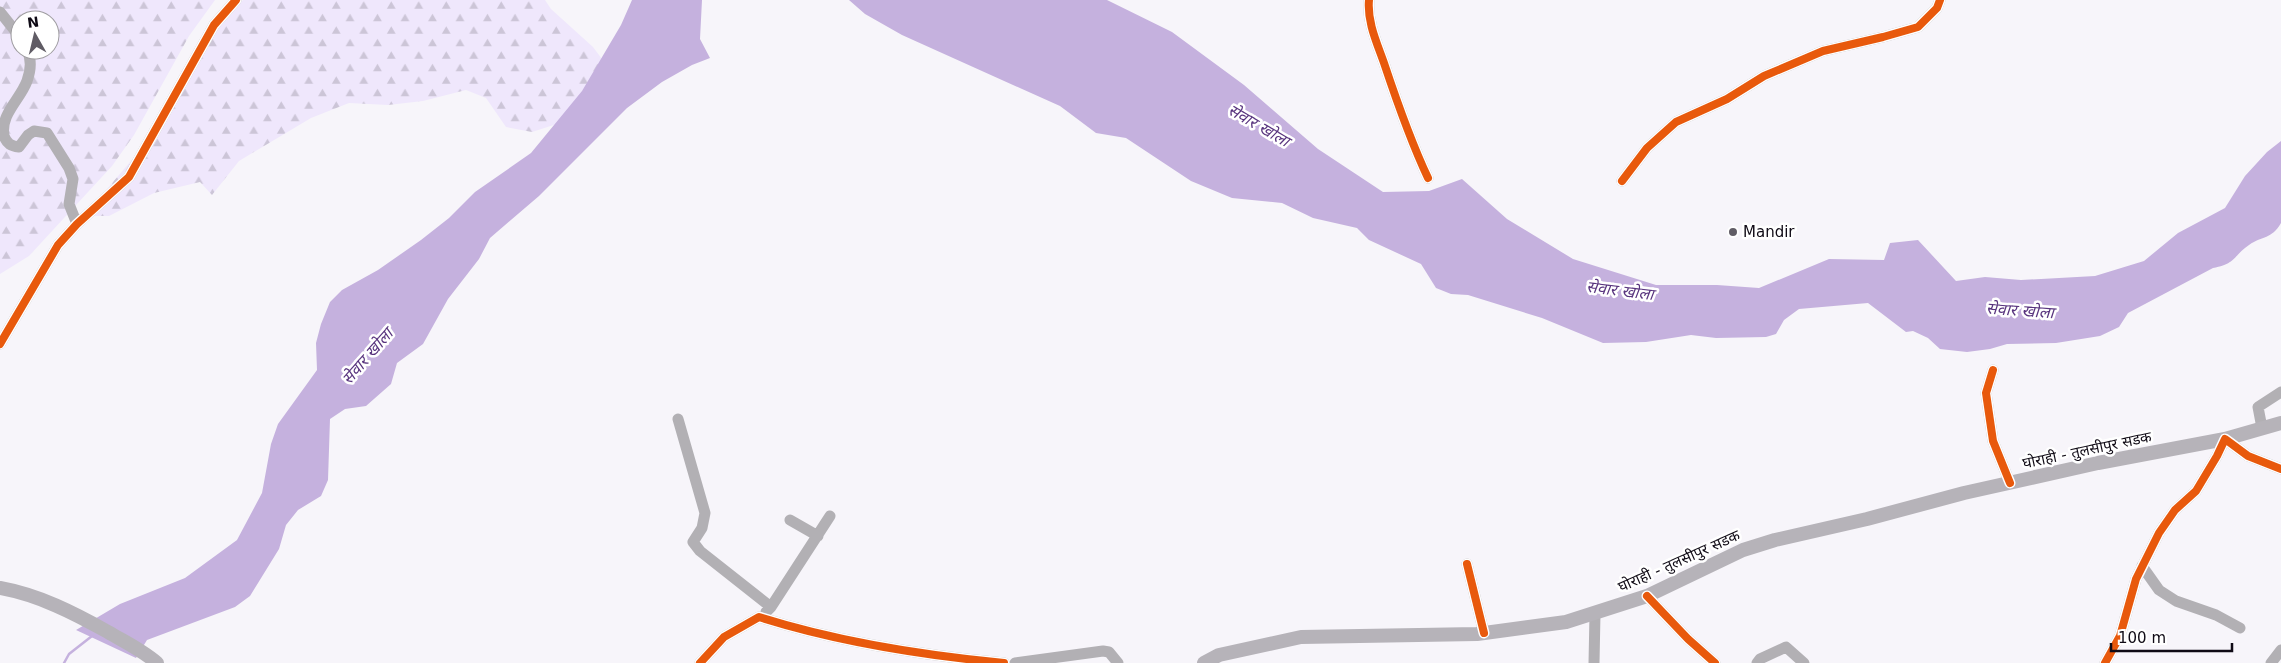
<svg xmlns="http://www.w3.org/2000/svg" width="2281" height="663" viewBox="0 0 2281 663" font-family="'DejaVu Sans','Noto Sans Devanagari',sans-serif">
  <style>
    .forest { fill: url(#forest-firs); fill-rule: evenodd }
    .water { fill: #c5b1de }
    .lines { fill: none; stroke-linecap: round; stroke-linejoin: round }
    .stream { stroke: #c5b1de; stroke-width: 2.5 }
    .minor { stroke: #b2b0b4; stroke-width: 11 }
    .major { stroke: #b6b3b9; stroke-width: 14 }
    .cycleway-casing { stroke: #fff; stroke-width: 11 }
    .cycleway { stroke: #e8590c; stroke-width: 8 }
    .poi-dot { fill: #605c65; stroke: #fff; stroke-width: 2 }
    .labels { text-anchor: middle; stroke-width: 5; stroke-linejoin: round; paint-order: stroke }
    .poi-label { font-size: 15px; fill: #0f0a15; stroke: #fff; text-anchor: start }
    .street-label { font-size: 15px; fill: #0f0a15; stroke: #fff }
    .water-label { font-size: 16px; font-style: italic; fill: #58347e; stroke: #fff }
  </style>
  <defs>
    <pattern id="forest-firs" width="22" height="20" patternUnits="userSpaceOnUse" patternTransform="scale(1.25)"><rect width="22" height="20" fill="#efe7fc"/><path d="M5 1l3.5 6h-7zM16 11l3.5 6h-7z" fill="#ccc5d7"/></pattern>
  </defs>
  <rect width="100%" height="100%" fill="#f7f5fa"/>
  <path class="forest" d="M0,0h215l-26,36 -55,99 -22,31 -83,90 -29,18zM20,20h30v30h-30z
    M243,0h302l6,9 42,38 9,12 -39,63 -31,10 -26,-5 -20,-29 -20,-8 -43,11 -35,4 -39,-2 -38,15 -72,43 -27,34 -12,-13 -46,11 -45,23h-25l58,-68 82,-130z"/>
  <path class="water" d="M632,0h70l-2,39 10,19 -18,7 -30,17 -35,26 -88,88 -49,42 -11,21 -31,40 -25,45 -26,19 -6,21 -25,22 -21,3 -15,10 -2,61 -7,16 -23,14 -12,15 -7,24 -29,47 -15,11 -88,33 -11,18 -60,-28 44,-26 65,-26 52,-38 25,-47 9,-49 7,-20 39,-54 -1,-27 5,-19 9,-22 12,-12 36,-20 43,-30 28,-22 26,-26 56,-39 51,-62 39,-66z
    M849,0h258l65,32 72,53 74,64 65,43 46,-1 33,-12 45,40 66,40 83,26h61l42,3 70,-29 55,1 6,-17 28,-3 38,41 29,-4 36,3 74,-4 49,-15 34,-28 47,-25 20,-32 22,-24 14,-11v82c-10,17 -18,12 -32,22 -16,11 -13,19 -36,23l-85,45 -9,14 -19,9 -44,7 -49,1 -17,5 -23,3 -27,-3 -12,-11 -15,-7 -7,1 -38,-29 -69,6 -15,11 -8,14 -10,3 -50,1 -25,-3 -45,7 -43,1 -61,-25 -74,-23 -17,-1 -15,-6 -15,-24 -52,-24 -12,-12 -44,-10 -31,-15 -50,-5 -41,-17 -65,-43 -30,-5 -36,-27 -158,-71 -37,-21z"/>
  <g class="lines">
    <path class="stream" d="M64,663l5,-9 23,-18"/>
    <path class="minor" d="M1369,0c-2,22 8,43 15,63 13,39 26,77 44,115
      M0,12l20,25
      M27,50c5,10 4,20 0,31 -7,19 -27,33 -23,55 3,8 7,10 15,11l9,-12 6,-4 13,2 22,35 4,11 -4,25 8,20
      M1622,181l25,-33 29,-26 51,-23 37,-23 59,-25 60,-14 35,-10 19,-19 3,-8
      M0,344l58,-99 19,-21 52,-47 85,-152 22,-25
      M1993,370l-7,23 7,48 17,42
      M678,419l27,94 -3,15 -9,14 7,9 71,56
      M2262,428l-4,-21 23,-15
      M790,520l28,16
      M1467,564l17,69
      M2142,566l17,24 17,11 40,14 24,13
      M1647,596l41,43 27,24
      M766,612l5,-5 59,-91
      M700,663l24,-26 35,-20c79,25 162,38 245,46
      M1015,663l88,-12 6,1 9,11
      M1594,663l1,-49
      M1757,663l3,-4 26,-12 18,16
      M2105,663l15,-27 16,-57 23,-46 16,-23 21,-19 21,-35 8,-17 23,17 33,13
      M2271,663l10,-13"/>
    <path class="major" d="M0,588c39,7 74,25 108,44 17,10 34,18 49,31
      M1204,663l15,-8 82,-18 176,-3 89,-12 81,-26 96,-46 32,-10 92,-21 97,-26 134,-30 127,-24 56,-16"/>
    <defs>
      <path id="cycleway" d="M1369,0c-2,22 8,43 15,63 13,39 26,77 44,115
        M1622,181l25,-33 29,-26 51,-23 37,-23 59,-25 60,-14 35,-10 19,-19 3,-8
        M0,344l58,-99 19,-21 52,-47 85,-152 22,-25
        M1993,370l-7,23 7,48 17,42
        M1467,564l17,69
        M1647,596l41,43 27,24
        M700,663l24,-26 35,-20c79,25 162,38 245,46
        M2105,663l15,-27 16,-57 23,-46 16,-23 21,-19 21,-35 8,-17 23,17 33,13"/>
    </defs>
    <use href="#cycleway" class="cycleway-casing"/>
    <use href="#cycleway" class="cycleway"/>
  </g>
  <circle class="poi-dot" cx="1733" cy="232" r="5"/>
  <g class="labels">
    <g class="poi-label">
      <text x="1743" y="237">Mandir</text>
    </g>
    <g class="street-label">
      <text transform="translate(2087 450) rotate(-12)" y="5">घोराही - तुलसीपुर सडक</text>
      <text transform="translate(1679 561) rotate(-24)" y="5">घोराही - तुलसीपुर सडक</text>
    </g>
    <g class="water-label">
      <text transform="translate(1259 125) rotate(30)" y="6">सेवार खोला</text>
      <text transform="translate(1620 290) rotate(7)" y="6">सेवार खोला</text>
      <text transform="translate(2020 310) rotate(4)" y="6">सेवार खोला</text>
      <text transform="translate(367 356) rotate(-49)" y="6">सेवार खोला</text>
    </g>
  </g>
  <g transform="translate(35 35) rotate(352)"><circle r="24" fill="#ffffff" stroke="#9f9da1"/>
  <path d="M0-4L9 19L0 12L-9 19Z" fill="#605c65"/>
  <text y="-8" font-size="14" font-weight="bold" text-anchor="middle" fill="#0f0a15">N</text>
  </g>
  <path d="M2111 643v8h121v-8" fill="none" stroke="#0f0a15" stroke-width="2.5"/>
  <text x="2118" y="643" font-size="15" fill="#0f0a15" stroke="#ffffff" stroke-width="4" paint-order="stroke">100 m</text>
</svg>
